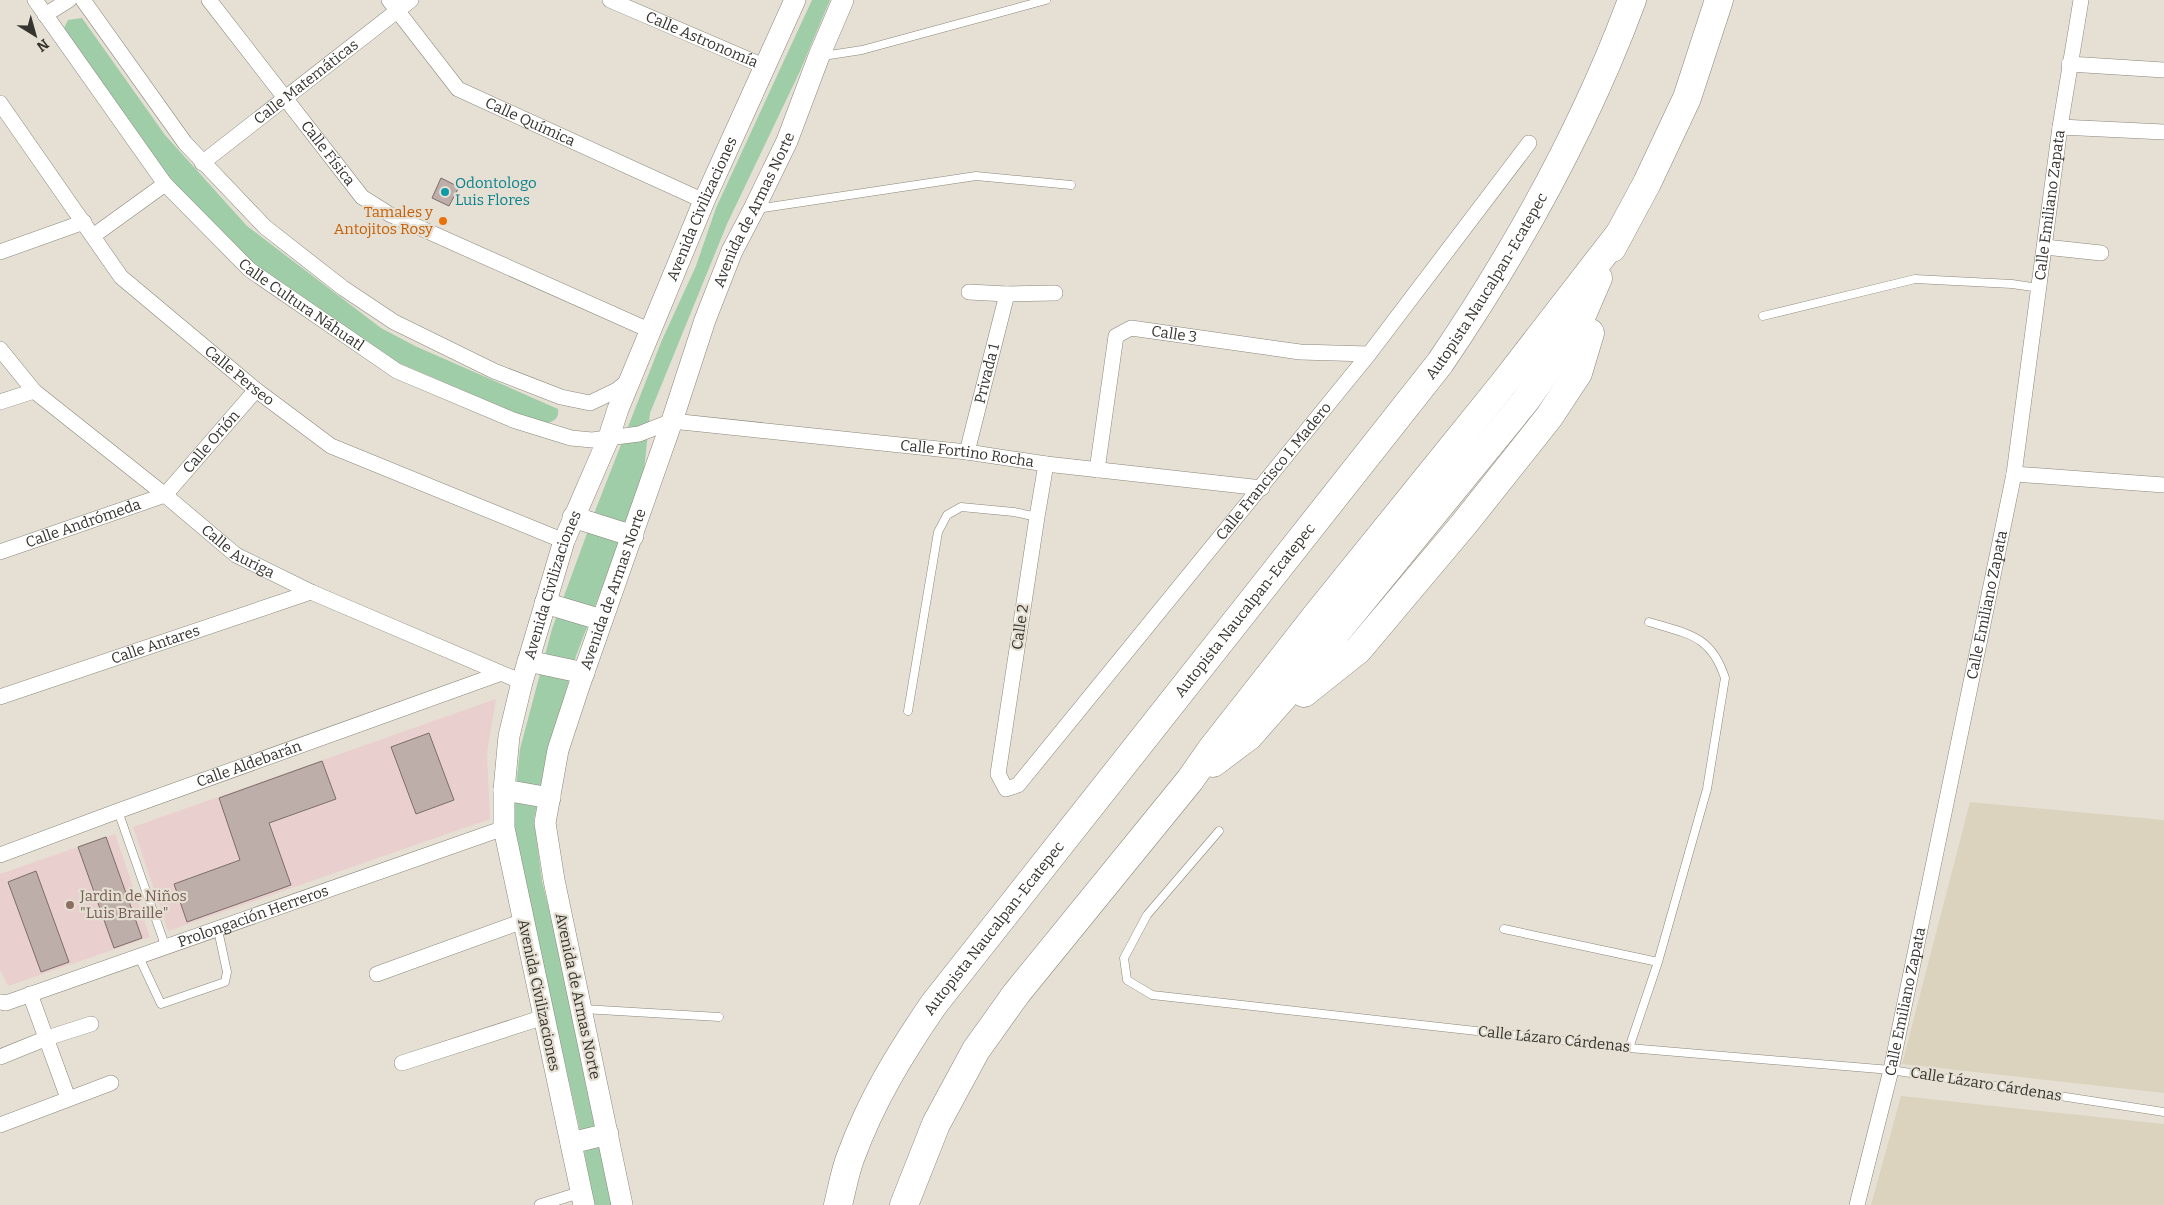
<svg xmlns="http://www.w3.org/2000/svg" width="2164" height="1205" viewBox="0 0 2164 1205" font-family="Bitter,serif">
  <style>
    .built { fill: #dbd3be }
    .education { fill: #eacfcf }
    .green { fill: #9ecda8 }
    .building { fill: #beaeaa; stroke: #7b6d69 }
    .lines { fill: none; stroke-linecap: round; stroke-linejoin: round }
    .service-casing { stroke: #8b867a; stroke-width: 9 }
    .pedestrian-casing { stroke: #8b867a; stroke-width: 12 }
    .minor-casing { stroke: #8b867a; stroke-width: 16 }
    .secondary-casing { stroke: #8b867a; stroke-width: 22 }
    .motorway-casing { stroke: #8b867a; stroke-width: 29 }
    .service { stroke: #fff; stroke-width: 8 }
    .pedestrian { stroke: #fff; stroke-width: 11 }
    .minor { stroke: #fff; stroke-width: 15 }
    .secondary { stroke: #fff; stroke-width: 21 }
    .motorway { stroke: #fff; stroke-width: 28 }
    .culture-dot { fill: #0f9aa8; stroke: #e5e0d3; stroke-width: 2 }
    .food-dot { fill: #e8710a; stroke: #e5e0d3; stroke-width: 2 }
    .education-dot { fill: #8d6e63; stroke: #e5e0d3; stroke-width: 2 }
    .labels { text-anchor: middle; stroke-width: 4.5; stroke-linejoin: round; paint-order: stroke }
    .street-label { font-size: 15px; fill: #36342f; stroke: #e5e0d3 }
    .culture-label { font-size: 15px; fill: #0d838f; stroke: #e5e0d3; text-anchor: start }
    .food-label { font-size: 15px; fill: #c56008; stroke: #e5e0d3; text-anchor: end }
    .education-label { font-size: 15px; fill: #785e54; stroke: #e5e0d3; text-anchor: start }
  </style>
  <rect width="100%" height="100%" fill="#e5e0d3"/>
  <path class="built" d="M1970,802l194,18v273l-262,-29z
    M1901,1096l263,28v81h-293z"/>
  <path class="education" d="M496,699l-9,54 3,66 -322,112 -35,-104z
    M115,834l35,103 -142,49 -8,-16v-96z"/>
  <path class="green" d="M812,0h18l-30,71 -73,153 -77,189 -7,68 -67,175 -28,97 -14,66 8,62 31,125 41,199h-20l-12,-65 -70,-316 8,-75 32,-120 45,-123 65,-166 34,-74 20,-58z
    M82,18l83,117 82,91 134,102 34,18 143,63c1,8 -2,11 -10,14l-32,-10 -117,-50 -144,-98 -62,-61 -38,-44 -92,-130 5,-10z"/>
  <path class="building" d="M441,178l18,9 -10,19 -17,-8z
    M429,733l25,67 -38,14 -25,-67z
    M322,761l14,38 -67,24 22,62 -104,37 -13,-38 66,-24 -21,-62z
    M106,837l36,101 -28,10 -36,-101z
    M36,871l33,91 -28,10 -33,-90z"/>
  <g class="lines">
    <defs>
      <path id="service" d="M823,56l39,-6 184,-50
        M756,209l220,-33 95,9
        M1763,316l152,-37 97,5 27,4
        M908,711l30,-179 9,-17 14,-8 53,5 23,5
        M118,811l48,137
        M1219,831l-72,84 -23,43 3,22 25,15 477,53 262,22 273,42
        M1504,929l154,33
        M139,957l22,47 64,-22 2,-10 -9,-42
        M583,1009l136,8
        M1629,1048l29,-86 49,-173 18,-111c-14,-43 -37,-44 -76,-56"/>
      <path id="pedestrian" d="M540,1205l41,-13"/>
      <g id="minor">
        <path id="s1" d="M35,0l130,184 85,86 147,101 116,49 58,18 21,2 47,-6 33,-13 295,31 79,12 216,24"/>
        <path d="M83,0l102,143 80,84 78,61 51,34 100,49 67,26 29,6 27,-13 12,-10"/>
        <path id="s2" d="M209,0l153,197 27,17 262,117"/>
        <path id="s3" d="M389,0l69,89 246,112"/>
        <path id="s4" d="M610,0l156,67"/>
        <path d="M45,15l24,-15"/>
        <path d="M2069,64l95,6"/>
        <path id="s5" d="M0,103l121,174 135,113 75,56 233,95"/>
        <path d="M2060,127l104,5"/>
        <path id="s6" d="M202,163l209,-163"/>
        <path d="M93,236l72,-52"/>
        <path d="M2045,247l56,6"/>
        <path d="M0,252l84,-30"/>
        <path d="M969,292l38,2 48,-1"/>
        <path id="s7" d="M0,349l34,42 131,104 71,60 75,37 211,90"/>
        <path d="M0,402l34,-11"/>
        <path id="s8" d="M967,452l40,-158"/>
        <path id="s9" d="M1046,464l-9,53 -39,257 8,15 12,-4 351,-431 160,-211"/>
        <path id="s10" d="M1097,470l19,-134 15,-8 169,24 69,2"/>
        <path d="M2014,474l150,11"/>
        <path id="s11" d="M0,552l165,-57 91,-105"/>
        <path id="s12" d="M0,697l311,-105"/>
        <path id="s13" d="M0,855l118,-44 381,-137"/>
        <path d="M377,974l146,-53"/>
        <path d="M30,994l38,104"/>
        <path id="s14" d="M0,1002l6,1 498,-175"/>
        <path d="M0,1057l47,-19 44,-14"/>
        <path d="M402,1063l142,-46"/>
        <path d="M0,1125l111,-42"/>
        <path id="s15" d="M1857,1205l34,-135 123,-596 46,-347 21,-127"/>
      </g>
      <g id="secondary">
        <path d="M573,517l60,19"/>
        <path d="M545,603l57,17"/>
        <path d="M528,661l56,12"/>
        <path d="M504,790l46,8"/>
        <path d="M571,1143l37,-9"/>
        <path id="s16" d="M584,1205l-80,-377v-38l5,-54 13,-54 42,-141 45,-104 9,-28 86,-208 91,-201"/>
        <path id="s17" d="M622,1205l-68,-325 -9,-57 13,-73 20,-61 94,-268 33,-101 27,-69 22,-42 33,-68 32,-85 24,-56"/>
      </g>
      <g id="motorway">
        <path d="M1612,248l35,-65 40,-85 32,-98"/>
        <path d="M1304,693l54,-43 106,-126 85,-107 29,-44 12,-40"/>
        <path d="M1213,763l36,-27 37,-42 240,-294 50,-71 22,-51"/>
        <path id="s18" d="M838,1205c4,-16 7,-34 13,-49 20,-55 50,-104 83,-152l506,-641c76,-112 145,-236 192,-363"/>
        <path d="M904,1205l32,-81 40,-74 40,-56 174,-214 21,-30 105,-134 188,-233 116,-150"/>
      </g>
    </defs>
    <use href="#service" class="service-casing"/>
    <use href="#pedestrian" class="pedestrian-casing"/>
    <use href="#minor" class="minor-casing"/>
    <use href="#secondary" class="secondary-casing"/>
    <use href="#motorway" class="motorway-casing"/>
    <use href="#service" class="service"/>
    <use href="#pedestrian" class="pedestrian"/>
    <use href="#minor" class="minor"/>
    <use href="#secondary" class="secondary"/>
    <use href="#motorway" class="motorway"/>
  </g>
  <circle class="culture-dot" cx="445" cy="192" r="5"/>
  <circle class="food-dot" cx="443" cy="221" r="5"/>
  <circle class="education-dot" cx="70" cy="905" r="5"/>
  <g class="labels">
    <g class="street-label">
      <text dy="5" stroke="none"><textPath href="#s4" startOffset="100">Calle Astronomía</textPath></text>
      <text dy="5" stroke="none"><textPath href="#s6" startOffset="132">Calle Matemáticas</textPath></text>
      <text dy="5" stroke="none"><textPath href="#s3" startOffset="192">Calle Química</textPath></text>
      <text dy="5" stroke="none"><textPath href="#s2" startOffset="194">Calle Física</textPath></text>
      <text dy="5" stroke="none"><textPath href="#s15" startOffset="1019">Calle Emiliano Zapata</textPath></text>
      <text dy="5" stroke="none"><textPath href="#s16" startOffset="1040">Avenida Civilizaciones</textPath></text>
      <text dy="5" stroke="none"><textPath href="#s17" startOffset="1039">Avenida de Armas Norte</textPath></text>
      <text dy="5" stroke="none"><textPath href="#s18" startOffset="1131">Autopista Naucalpan-Ecatepec</textPath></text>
      <text dy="5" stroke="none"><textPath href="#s1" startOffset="408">Calle Cultura Náhuatl</textPath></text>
      <text dy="5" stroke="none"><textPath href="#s10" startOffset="196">Calle 3</textPath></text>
      <text dy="5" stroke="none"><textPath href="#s8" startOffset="81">Privada 1</textPath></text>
      <text dy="5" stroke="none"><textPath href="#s5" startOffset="366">Calle Perseo</textPath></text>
      <text dy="5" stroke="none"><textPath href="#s11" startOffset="245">Calle Orión</textPath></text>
      <text dy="5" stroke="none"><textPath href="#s1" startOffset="1112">Calle Fortino Rocha</textPath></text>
      <text dy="5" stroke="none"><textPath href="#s9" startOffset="748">Calle Francisco I. Madero</textPath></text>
      <text dy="5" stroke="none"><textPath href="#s11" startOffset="88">Calle Andrómeda</textPath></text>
      <text dy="5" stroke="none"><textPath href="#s7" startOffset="314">Calle Auriga</textPath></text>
      <text dy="5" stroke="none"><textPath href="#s16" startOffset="635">Avenida Civilizaciones</textPath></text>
      <text dy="5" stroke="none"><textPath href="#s17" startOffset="634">Avenida de Armas Norte</textPath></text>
      <text dy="5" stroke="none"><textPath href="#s15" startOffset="614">Calle Emiliano Zapata</textPath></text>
      <text dy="5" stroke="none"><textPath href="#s18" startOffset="726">Autopista Naucalpan-Ecatepec</textPath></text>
      <text transform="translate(1020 627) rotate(-82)" y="5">Calle 2</text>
      <text dy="5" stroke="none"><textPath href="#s12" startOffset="164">Calle Antares</textPath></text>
      <text dy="5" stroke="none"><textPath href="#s13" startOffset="265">Calle Aldebarán</textPath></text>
      <text dy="5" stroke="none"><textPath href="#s14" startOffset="268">Prolongación Herreros</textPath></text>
      <text dy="5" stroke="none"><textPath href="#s18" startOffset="321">Autopista Naucalpan-Ecatepec</textPath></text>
      <text transform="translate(539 995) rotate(78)" y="5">Avenida Civilizaciones</text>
      <text transform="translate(578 996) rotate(78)" y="5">Avenida de Armas Norte</text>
      <text dy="5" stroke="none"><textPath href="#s15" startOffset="209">Calle Emiliano Zapata</textPath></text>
      <text transform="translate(1554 1039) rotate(6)" y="5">Calle Lázaro Cárdenas</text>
      <text transform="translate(1986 1084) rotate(9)" y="5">Calle Lázaro Cárdenas</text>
    </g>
    <g class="culture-label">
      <text x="455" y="188">Odontologo<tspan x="455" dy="17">Luis Flores</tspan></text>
    </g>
    <g class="food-label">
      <text x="433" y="217">Tamales y<tspan x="433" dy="17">Antojitos Rosy</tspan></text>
    </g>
    <g class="education-label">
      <text x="80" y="901">Jardin de Niños<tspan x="80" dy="17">"Luis Braille"</tspan></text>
    </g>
  </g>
  <g transform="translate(35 35) rotate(143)" stroke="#e5e0d3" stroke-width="4" paint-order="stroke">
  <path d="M0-4L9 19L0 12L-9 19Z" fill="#36342f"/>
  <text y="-8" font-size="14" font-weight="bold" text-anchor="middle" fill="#36342f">N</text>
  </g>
</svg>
